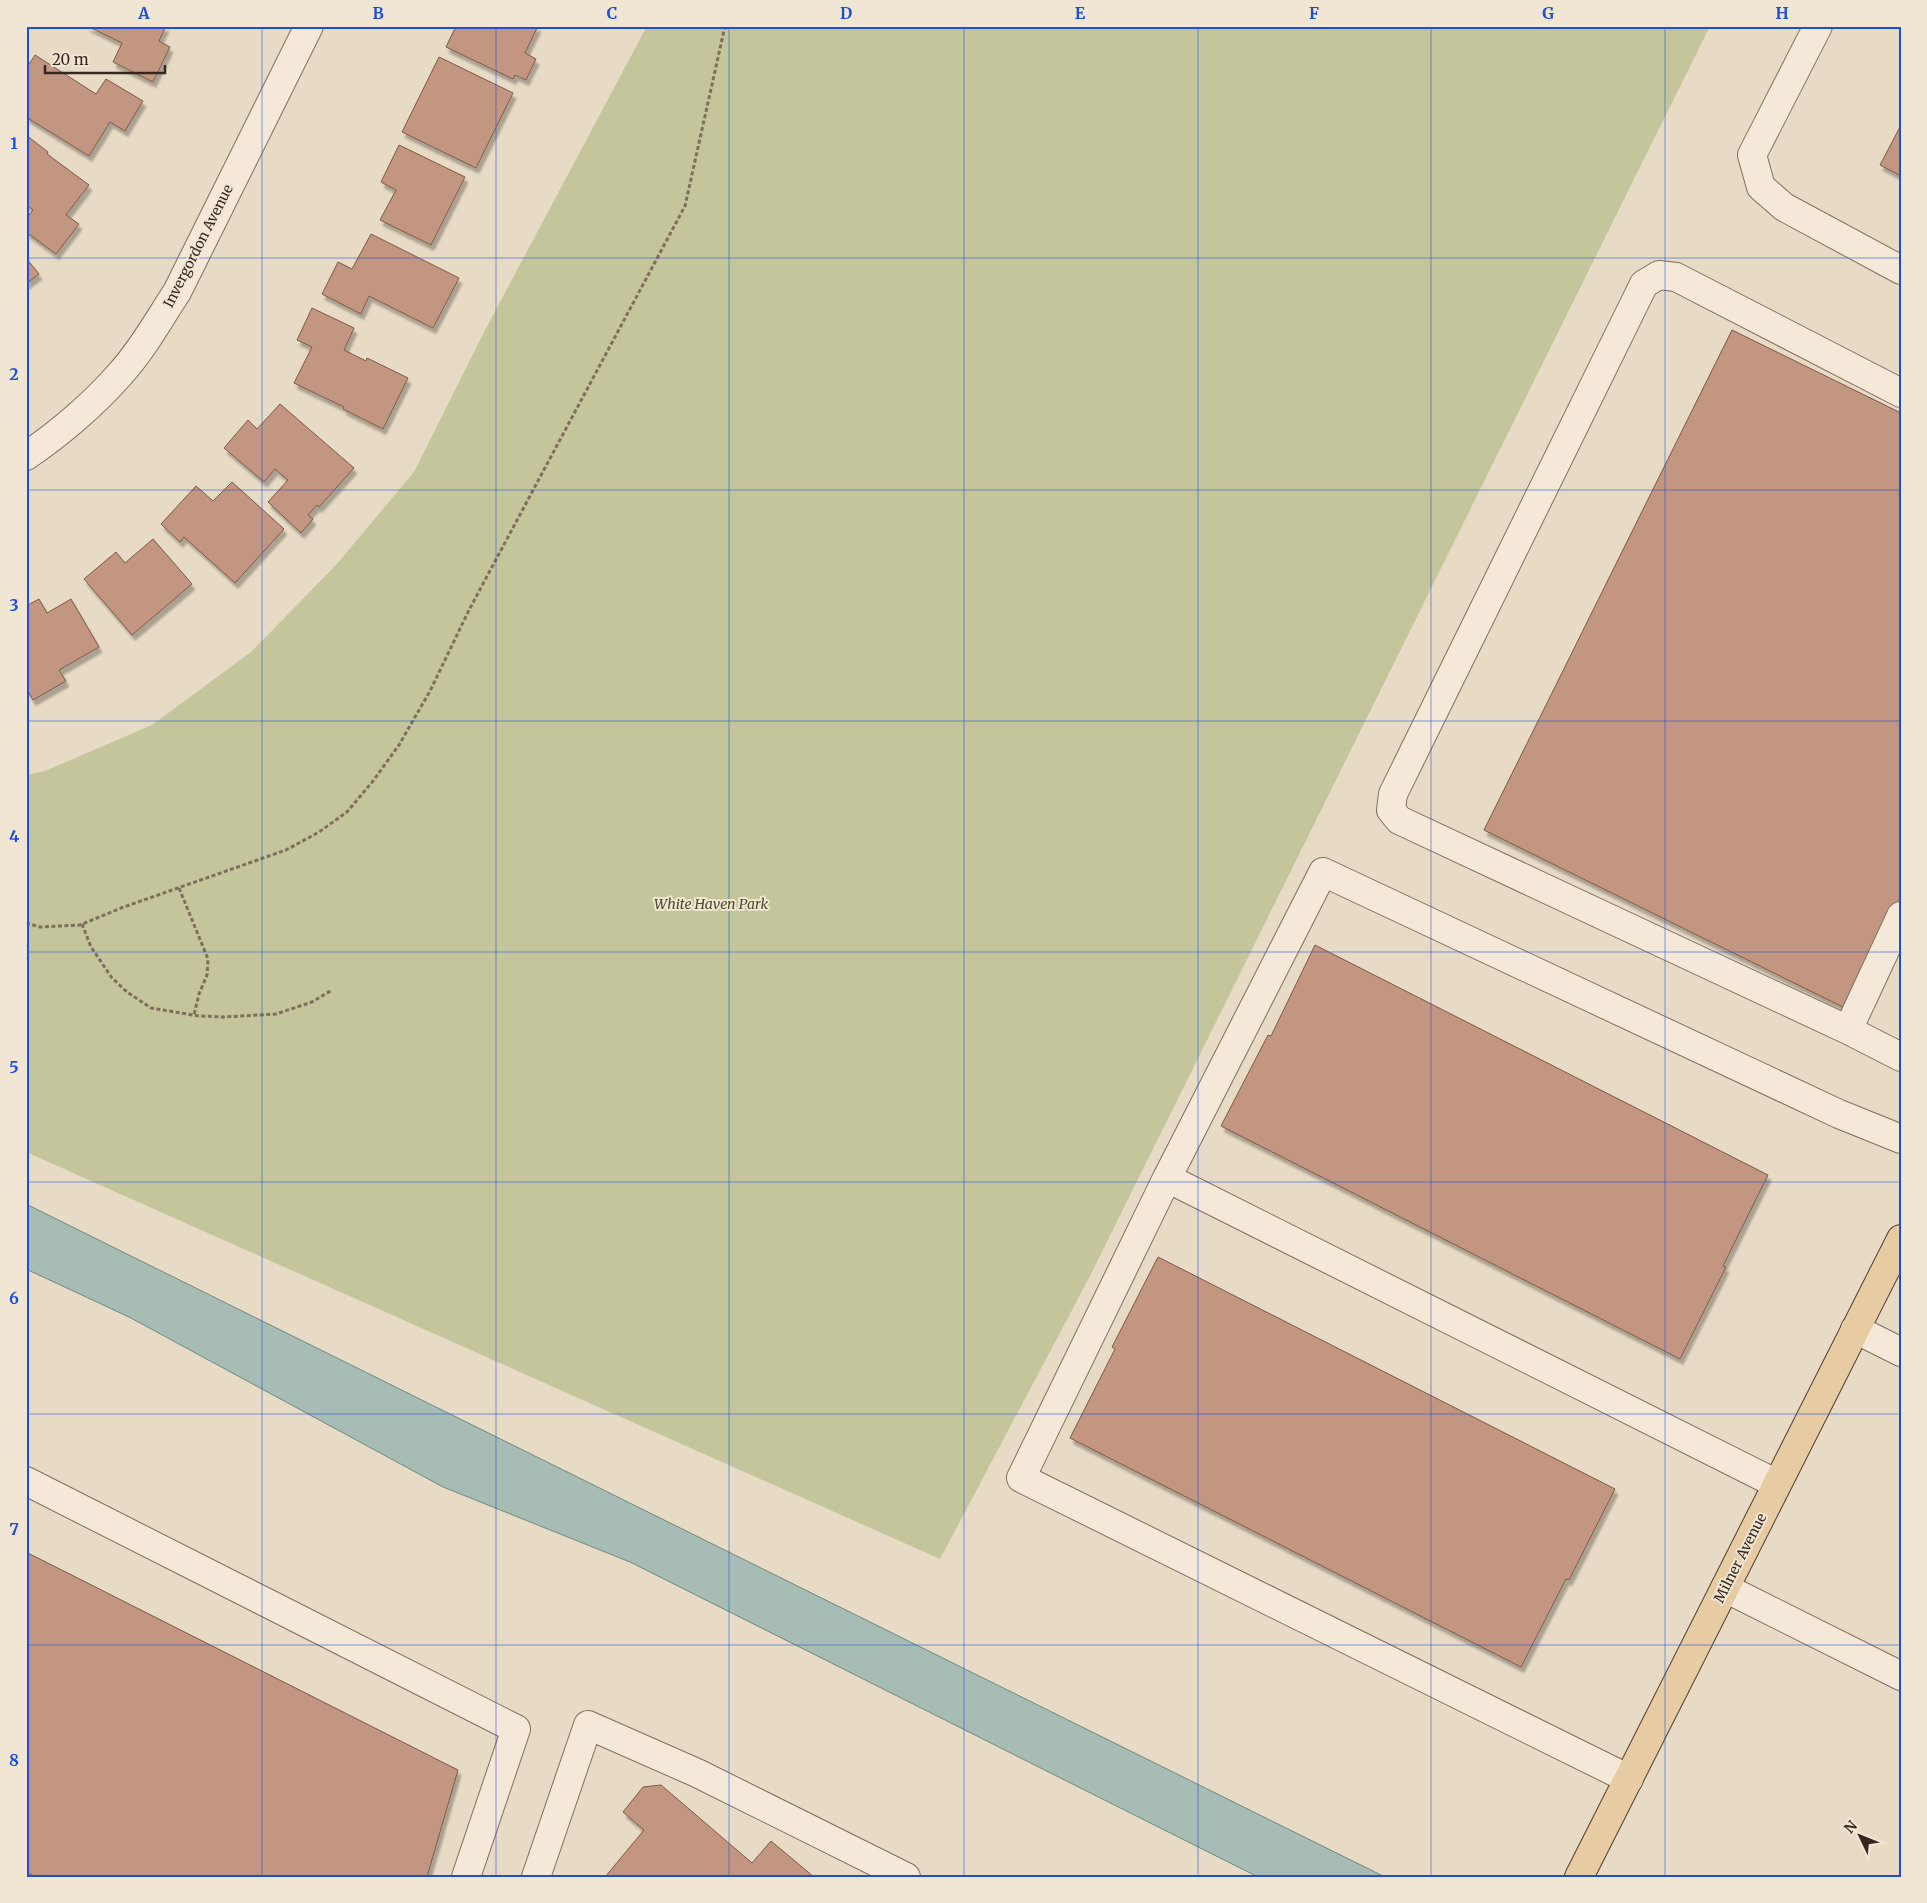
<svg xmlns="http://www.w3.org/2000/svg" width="1927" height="1903" viewBox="0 0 1927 1903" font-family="Merriweather,serif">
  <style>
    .green { fill: #c4c59b }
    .water { fill: #a7bcb4; stroke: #6f8980 }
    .building { fill: #c29680; stroke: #7e5747; filter: url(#shadow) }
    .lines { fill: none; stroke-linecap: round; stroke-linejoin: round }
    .minor-casing { stroke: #816d5e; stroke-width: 30 }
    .major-casing { stroke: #503d31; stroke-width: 30 }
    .path { stroke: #816d5e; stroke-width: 3; stroke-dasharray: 4 2.5; stroke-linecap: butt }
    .minor { stroke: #f4e9d8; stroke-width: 28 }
    .major { stroke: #e7cba2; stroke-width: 28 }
    .grid { fill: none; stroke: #1d4ed8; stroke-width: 1; stroke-opacity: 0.55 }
    .labels { text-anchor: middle; stroke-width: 4; stroke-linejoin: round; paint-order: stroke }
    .street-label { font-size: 14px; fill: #332720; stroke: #f1e6d4 }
    .park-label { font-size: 14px; font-style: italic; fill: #474d29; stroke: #f1e6d4 }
    .neatline { fill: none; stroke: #1d4ed8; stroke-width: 2 }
    .grid-label { font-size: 16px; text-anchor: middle; font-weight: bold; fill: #1d4ed8 }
  </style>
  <defs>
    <filter id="shadow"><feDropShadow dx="3" dy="5.5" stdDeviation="1" flood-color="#0004"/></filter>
  </defs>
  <rect width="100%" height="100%" fill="#e8dbc6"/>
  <path class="green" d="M647,26h1063l-621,1252 -149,281 -914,-407v-377l19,-4 107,-46 99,-73 85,-87 78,-93 69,-138z"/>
  <path class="water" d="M26,1204l1359,673h-127l-628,-315 -187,-75 -314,-170 -103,-48z"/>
  <path class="building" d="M87,26h79l-7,15 11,6 -17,35 -40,-20 9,-19z
    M456,26h82l-13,27 11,6 -10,21 -11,-5 -2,4 -67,-32z
    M35,55l61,39 10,-15 37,22 -18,30 -15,-9 -21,34 -63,-39v-48z
    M439,57l74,36 -37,75 -74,-36z
    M1901,125v51l-21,-11z
    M26,135l22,17 -1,2 42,31 -23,30 13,9 -23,30 -30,-22v-13l7,-9 -7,-6z
    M399,145l66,32 -34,68 -51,-25 16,-30 -15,-8z
    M371,234l88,44 -26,50 -64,-32 -8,18 -39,-20 16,-32 14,7z
    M26,258l13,16 -13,10z
    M312,308l42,20 -10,22 22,11 1,-3 41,20 -25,51 -40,-20 1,-2 -50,-24 18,-36 -15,-7z
    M1732,330l169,83v492l-52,105 -365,-180z
    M280,404l74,64 -35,39 -2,-2 -9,10 5,4 -12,14 -33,-31 20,-22 -13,-11 -11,13 -40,-34 24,-28 9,9z
    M232,482l52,47 -49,54 -51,-46 -4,5 -19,-18 35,-38 17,15z
    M153,539l39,45 -60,51 -48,-56 32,-27 9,11z
    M39,599l8,14 24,-14 28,48 -40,23 7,11 -33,19 -7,-12v-82z
    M1315,945l453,230 -45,91 3,1 -46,92 -459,-233 47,-91 3,1z
    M1158,1257l457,232 -46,91 -3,-1 -45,88 -451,-229 45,-89 -3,-2z
    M26,1552l432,218 -31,107h-391l-10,-5z
    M661,1785l91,78 19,-22 43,36h-209l39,-47 -21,-18 20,-25z"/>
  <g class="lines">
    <defs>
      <path id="minor" d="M1818,26l-66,129 9,32 23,20 117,63
        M1901,393l-225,-116 -17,-2 -15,9 -251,510 -2,16 8,10 449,210 53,27
        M26,456c33,-22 69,-53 95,-83 22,-24 38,-54 56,-81l132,-266
        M1848,1030l53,-114
        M1167,1178l156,-306 516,242 62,25
        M1855,1329l46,23
        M26,1481l490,248 -50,148
        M1725,1588l176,88
        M1629,1779l-608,-301 146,-300 610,306
        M536,1877l52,-152 109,48 209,104"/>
      <path id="major" d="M1579,1877l322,-638"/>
    </defs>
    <use href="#minor" class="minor-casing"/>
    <use href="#major" class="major-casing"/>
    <path class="path" d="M179,888l29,71 -1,16 -8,19 -5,21
      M26,923l14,4 40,-2 41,-17 165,-58 33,-18 28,-20 26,-31 26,-36 31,-54 39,-81 216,-404 40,-180
      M82,924l9,23 21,31 15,14 24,16 48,8 24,1 53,-3 36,-12 20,-12"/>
    <use href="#minor" class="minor"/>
    <use href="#major" class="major"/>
  </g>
  <path class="grid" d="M262,26v1851M496,26v1851M729,26v1851M964,26v1851M1198,26v1851M1431,26v1851M1665,26v1851M26,258h1875M26,490h1875M26,721h1875M26,952h1875M26,1182h1875M26,1414h1875M26,1645h1875"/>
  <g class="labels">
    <g class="street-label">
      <text transform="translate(198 246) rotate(-63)" y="5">Invergordon Avenue</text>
      <text transform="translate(1740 1558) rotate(-63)" y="5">Milner Avenue</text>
    </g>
    <g class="park-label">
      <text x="711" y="909">White Haven Park</text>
    </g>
  </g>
  <rect width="1927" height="1903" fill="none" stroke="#f1e6d4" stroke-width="55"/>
  <g transform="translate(1860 1836) rotate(313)" stroke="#f1e6d4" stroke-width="4" paint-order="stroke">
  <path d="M0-4L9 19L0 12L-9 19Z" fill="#332720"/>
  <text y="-8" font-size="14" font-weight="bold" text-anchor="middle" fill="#332720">N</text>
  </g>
  <path d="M45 65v8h120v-8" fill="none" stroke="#332720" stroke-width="2.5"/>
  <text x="52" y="65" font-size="15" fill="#332720" stroke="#f1e6d4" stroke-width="4" paint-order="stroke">20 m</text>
  <rect x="28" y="28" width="1872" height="1848" class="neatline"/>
  <g class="grid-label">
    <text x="144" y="19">A</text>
    <text x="378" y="19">B</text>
    <text x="612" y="19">C</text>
    <text x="846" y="19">D</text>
    <text x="1080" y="19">E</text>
    <text x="1314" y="19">F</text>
    <text x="1548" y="19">G</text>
    <text x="1782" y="19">H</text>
    <text x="14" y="149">1</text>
    <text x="14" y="380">2</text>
    <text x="14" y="611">3</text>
    <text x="14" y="842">4</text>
    <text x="14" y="1073">5</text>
    <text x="14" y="1304">6</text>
    <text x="14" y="1535">7</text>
    <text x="14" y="1766">8</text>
  </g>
</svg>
